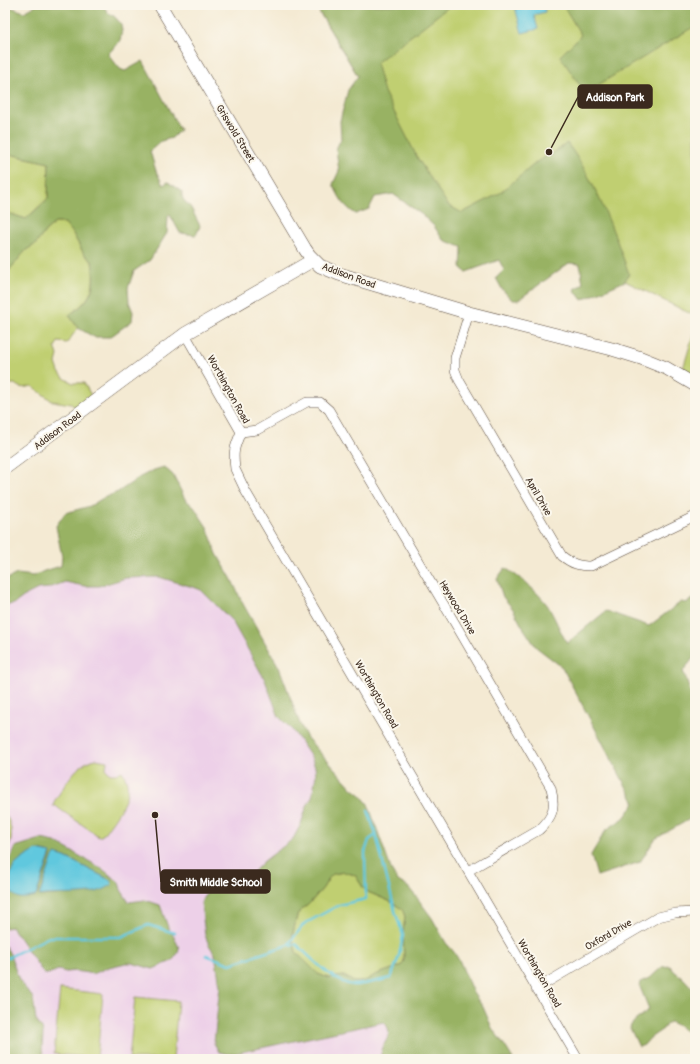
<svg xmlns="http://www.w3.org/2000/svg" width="700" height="1064" viewBox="0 0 700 1064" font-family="Pangolin,sans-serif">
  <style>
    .built { fill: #edd0e8 }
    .green { fill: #c0cf71; stroke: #7e7c48 }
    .forest { fill: #98b263; stroke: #6a6e40; fill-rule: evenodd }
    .water { fill: #61c8de; stroke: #4e797e }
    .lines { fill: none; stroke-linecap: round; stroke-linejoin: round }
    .stream { stroke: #61c8de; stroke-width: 2.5 }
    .minor-casing { stroke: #574739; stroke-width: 10 }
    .secondary-casing { stroke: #574739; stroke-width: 14 }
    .minor { stroke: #fff; stroke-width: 9 }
    .secondary { stroke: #fff; stroke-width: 13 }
    .labels { text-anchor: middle; stroke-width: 4; stroke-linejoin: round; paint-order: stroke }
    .street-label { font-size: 10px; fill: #3b2a1e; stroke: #fbf7ec }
    .leader { fill: none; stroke: #3b2a1e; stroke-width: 1.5 }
    .callout-dot { fill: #3b2a1e; stroke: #fbf7ec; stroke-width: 1.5 }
    .callout { fill: #3b2a1e; stroke: #3b2a1e; stroke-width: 1.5 }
    .callout-label { font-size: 11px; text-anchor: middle; font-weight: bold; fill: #fff }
  </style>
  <rect width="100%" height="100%" fill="#fbf7ec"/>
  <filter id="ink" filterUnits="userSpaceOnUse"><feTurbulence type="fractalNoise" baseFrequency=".025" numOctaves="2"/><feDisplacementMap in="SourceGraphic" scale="8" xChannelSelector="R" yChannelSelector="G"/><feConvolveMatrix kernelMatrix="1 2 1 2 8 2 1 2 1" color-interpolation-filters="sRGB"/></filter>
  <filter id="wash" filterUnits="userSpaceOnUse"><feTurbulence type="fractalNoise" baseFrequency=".012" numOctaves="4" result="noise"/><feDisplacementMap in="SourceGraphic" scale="16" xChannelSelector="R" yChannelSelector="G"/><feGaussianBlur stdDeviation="0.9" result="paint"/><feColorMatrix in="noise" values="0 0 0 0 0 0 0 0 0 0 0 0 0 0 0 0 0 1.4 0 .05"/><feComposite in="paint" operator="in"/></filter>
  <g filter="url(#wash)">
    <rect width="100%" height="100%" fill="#f4ead3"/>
    <path class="built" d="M142,577h17l37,11 5,2 28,26 36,64 14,37 15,15 17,25 4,10 1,8 -4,22 -5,9 -6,18 -8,15 -29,22 -16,17 -17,8 -15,4 -10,4 -3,4 2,37 4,10 6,9 5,32 -3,27 -2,14h140l29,-5 5,9v5l-6,9 -2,10v4h-335l-2,-3 -2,-10 1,-12 -1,-5 -6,-9 -1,-17 -2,-5 -14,-18 -9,-26 -5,-8v-18l7,-1 5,8 32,39 9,-4 8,2 10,-1 17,3 16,-7 17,-4h6l21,6 21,-33 -5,-6 -2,-8 -22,-22 -16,2 -8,-12 -2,-8 -11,-9 -7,-5 -46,-26 -7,-2 -14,1 -17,5 -2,1 -6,14 -4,3v-259l9,-1 12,-9 12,-6 11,-1 16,-6 19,4 22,-1 20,-7z"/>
    <path class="green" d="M315,5h288l12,19 31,-19h49v311l-70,-35 -27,-46 -147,-4z
      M5,153l44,10 -1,35 -22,21 -21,-7z
      M55,223h10l7,9 12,22 8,7c4,28 0,38 -23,54l9,13 -11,15 -9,-1 -3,5 3,8 -2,8 3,9 5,6 9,5h11l8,14 -16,11 -5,-4 -19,-3 -20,-15c-7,2 -12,3 -17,-2h-10l1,-110 20,-24 10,-6 10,-14z
      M695,328v48l-12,-7z
      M96,759l11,2 -1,8 4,5h6l6,-3c16,23 -7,45 -19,64l-5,2 -1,-2 -39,-27 -2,-2h-3l2,-6c11,-15 20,-37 41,-41z
      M5,813c8,14 9,27 0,41z
      M344,872l11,3 9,14 4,3 21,9 10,6 4,4 2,6 -2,16 1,22v6l-3,5 -26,9 -10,6 -5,1h-6l-10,-6 -16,2 -10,-4 -22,-22 -4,-15 5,-21 3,-5 9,-7 14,-16 6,-10 4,-4z
      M60,989l43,5 -6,64 -43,-4z
      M135,997l43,4 -5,58h-44z"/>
    <path class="forest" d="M5,5l19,7 13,-7h66l5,8 6,3 7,8 1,6 -2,11 -12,13 12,15 5,2 18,-10 37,69 -8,8 -11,3 -11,10 6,20 7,14 5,-3 14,10c-1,9 5,10 9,16 3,6 6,12 9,18l-4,9 -16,-2 -10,-18 -2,1 -1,17 -17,27 -16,11 -6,17 1,14 4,10 -1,9 -22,16h-16l-16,-9 -9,-13c23,-15 27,-26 23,-54l-8,-7 -12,-22 -7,-9h-10l-9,7 -10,14 -10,6 -20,24 -1,3v-65l21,7 22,-20 1,-36 -44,-10z
      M315,5h136l-75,58 8,29 34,67 30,46 14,8 38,-20 38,-32 18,-10 11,-8c29,38 46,87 62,131l-4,7 -43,19 -8,-11 9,-5 -3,-20 -11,-1 -51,37h-6l-10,-11 -6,-11 8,-8 -5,-10 -33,12 -5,-4 1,-21 -19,-7 -9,-14 -13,-12 -28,-20 -18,3 -6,12 -13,5c-12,-7 -17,-17 -23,-30l6,-13 -3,-22 5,-10 -1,-18 8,-31 10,-14z
      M563,5h49l3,4 26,-1 5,-3h49v21l-110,67 -25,-37 21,-21z
      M164,467l9,8 12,24 9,8 13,20 10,27 14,24 12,26 36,63 21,57 7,14 45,50 9,7 7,9 24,68 6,9 10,6 10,12 14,19 14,25 8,9 6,10 13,31 10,14 9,21 13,18 8,13h-132c-2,-17 16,-22 3,-37l-152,32h-5l-8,-2 -5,-9 6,-57 -5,-32 -6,-9 -4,-10 -4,-32 2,-5 3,-4 10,-4 15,-4 17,-8 16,-17 29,-22 8,-15 6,-18 5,-9 4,-22 -1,-8 -4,-10 -17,-25 -15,-15 -14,-37 -33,-59 -31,-31 -5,-2 -37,-11 -33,1 -27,8h-15l-19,-4 -16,6 -11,1 -12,6 -12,9 -9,1v-25l12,-6 17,2 10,-5 17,-5 1,-9 -6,-31 9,-13 25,-7 13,-8 15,-6 22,-15 14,-7zM344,872l11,3 9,14 4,3 21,9 10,6 4,4 2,6 -2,16 1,22v6l-3,5 -26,9 -10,6 -5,1h-6l-10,-6 -16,2 -10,-4 -22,-22 -4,-15 5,-21 3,-5 9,-7 14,-16 6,-10 4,-4z
      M505,568c16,10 32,23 43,38 7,12 12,25 19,37l39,-32 43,15 32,-24 5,1 9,-5v58l-12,15 12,33v112l-40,23 -15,23 -43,14 -6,-21 15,-25 18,-12 11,-15 -73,-136 -26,-20 -14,-21 -9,-17 -10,-12 -6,-18z
      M41,839l14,3 46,26 18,14 2,8 8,12 16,-2 15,5 9,25 5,6 5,12 -1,5 -6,8 -19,8 -21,-6h-6l-17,4 -16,7 -17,-3 -10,1 -8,-2 -9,4h-5l-32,-47 -7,1v-64l4,-3 6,-14zM38,850l10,2 3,3 -15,41zM65,857l45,23 -18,12 -52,4 12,-37z
      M5,946l5,8 9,26 14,18 3,22 6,9 1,5 -1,17 4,8h-41z
      M670,966l5,6 7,5 13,14v65c-4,-7 0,-9 -1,-15 -2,-6 -20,-20 -26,-19l-5,7 -13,9 -6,7 -5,2 -9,-19c1,-7 15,-13 19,-19l-9,-22 1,-5 9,-4 12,-11z"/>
    <path class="water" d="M521,5h23l1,7 -11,3 4,14 -16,4 -7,-26z
      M37,850l14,3 -15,43c-5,1 -11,3 -16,2 -15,-4 -12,-25 -4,-34 6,-6 14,-10 21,-14z
      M55,854l10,3 45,23 2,4c-15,15 -54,8 -73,12l13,-37z"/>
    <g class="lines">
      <path class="stream" d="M288,945l16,-21 35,-19 27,-6 -1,-47 4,-12 7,-5 -8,-25
        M206,955l24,9 58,-19 8,-1c15,14 38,39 58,41 11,0 27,-5 37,-7l8,-22 4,-21 -8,-24 -19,-76
        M5,959l44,-22h72l27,-12 27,8"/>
    </g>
  </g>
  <g filter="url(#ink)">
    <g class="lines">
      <defs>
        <path id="minor" d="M469,313l-14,45v12l4,10 103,176c10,8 17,10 29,10l104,-50
          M185,334l56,98c-7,16 -8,20 -6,37l11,23 332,567
          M241,432l16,-2 50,-28h13l9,8 134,227 88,151c5,20 2,29 -12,42l-71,41
          M536,989l122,-72 17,-4 20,-1"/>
        <path id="secondary" d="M160,5l145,244 4,6 11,11 19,8 130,39 143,36 29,9 25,10 29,17
          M5,468l180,-134 128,-74"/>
      </defs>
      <use href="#minor" class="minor-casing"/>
      <use href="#secondary" class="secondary-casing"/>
      <use href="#minor" class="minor"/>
      <use href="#secondary" class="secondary"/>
    </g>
  </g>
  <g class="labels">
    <g class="street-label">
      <text transform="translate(236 133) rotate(59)" y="4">Griswold Street</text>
      <text transform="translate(349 275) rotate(20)" y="4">Addison Road</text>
      <text transform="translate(229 389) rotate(61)" y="4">Worthington Road</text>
      <text transform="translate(57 430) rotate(-37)" y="4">Addison Road</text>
      <text transform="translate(539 496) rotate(60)" y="4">April Drive</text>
      <text transform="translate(458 607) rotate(59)" y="4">Heywood Drive</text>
      <text transform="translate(377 694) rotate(60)" y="4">Worthington Road</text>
      <text transform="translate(608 934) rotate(-30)" y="4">Oxford Drive</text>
      <text transform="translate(540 973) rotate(60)" y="4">Worthington Road</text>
    </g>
  </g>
  <path class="leader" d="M549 152L578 97M155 815L161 882"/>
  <g class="callout-dot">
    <circle cx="549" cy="152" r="4"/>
    <circle cx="155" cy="815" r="4"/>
  </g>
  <g class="callout">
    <rect x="578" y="85" width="74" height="23" rx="4"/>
    <rect x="161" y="870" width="109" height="23" rx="4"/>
  </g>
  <g class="callout-label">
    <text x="615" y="101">Addison Park</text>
    <text x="216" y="886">Smith Middle School</text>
  </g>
  <rect width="700" height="1064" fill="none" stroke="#fbf7ec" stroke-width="20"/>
</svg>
